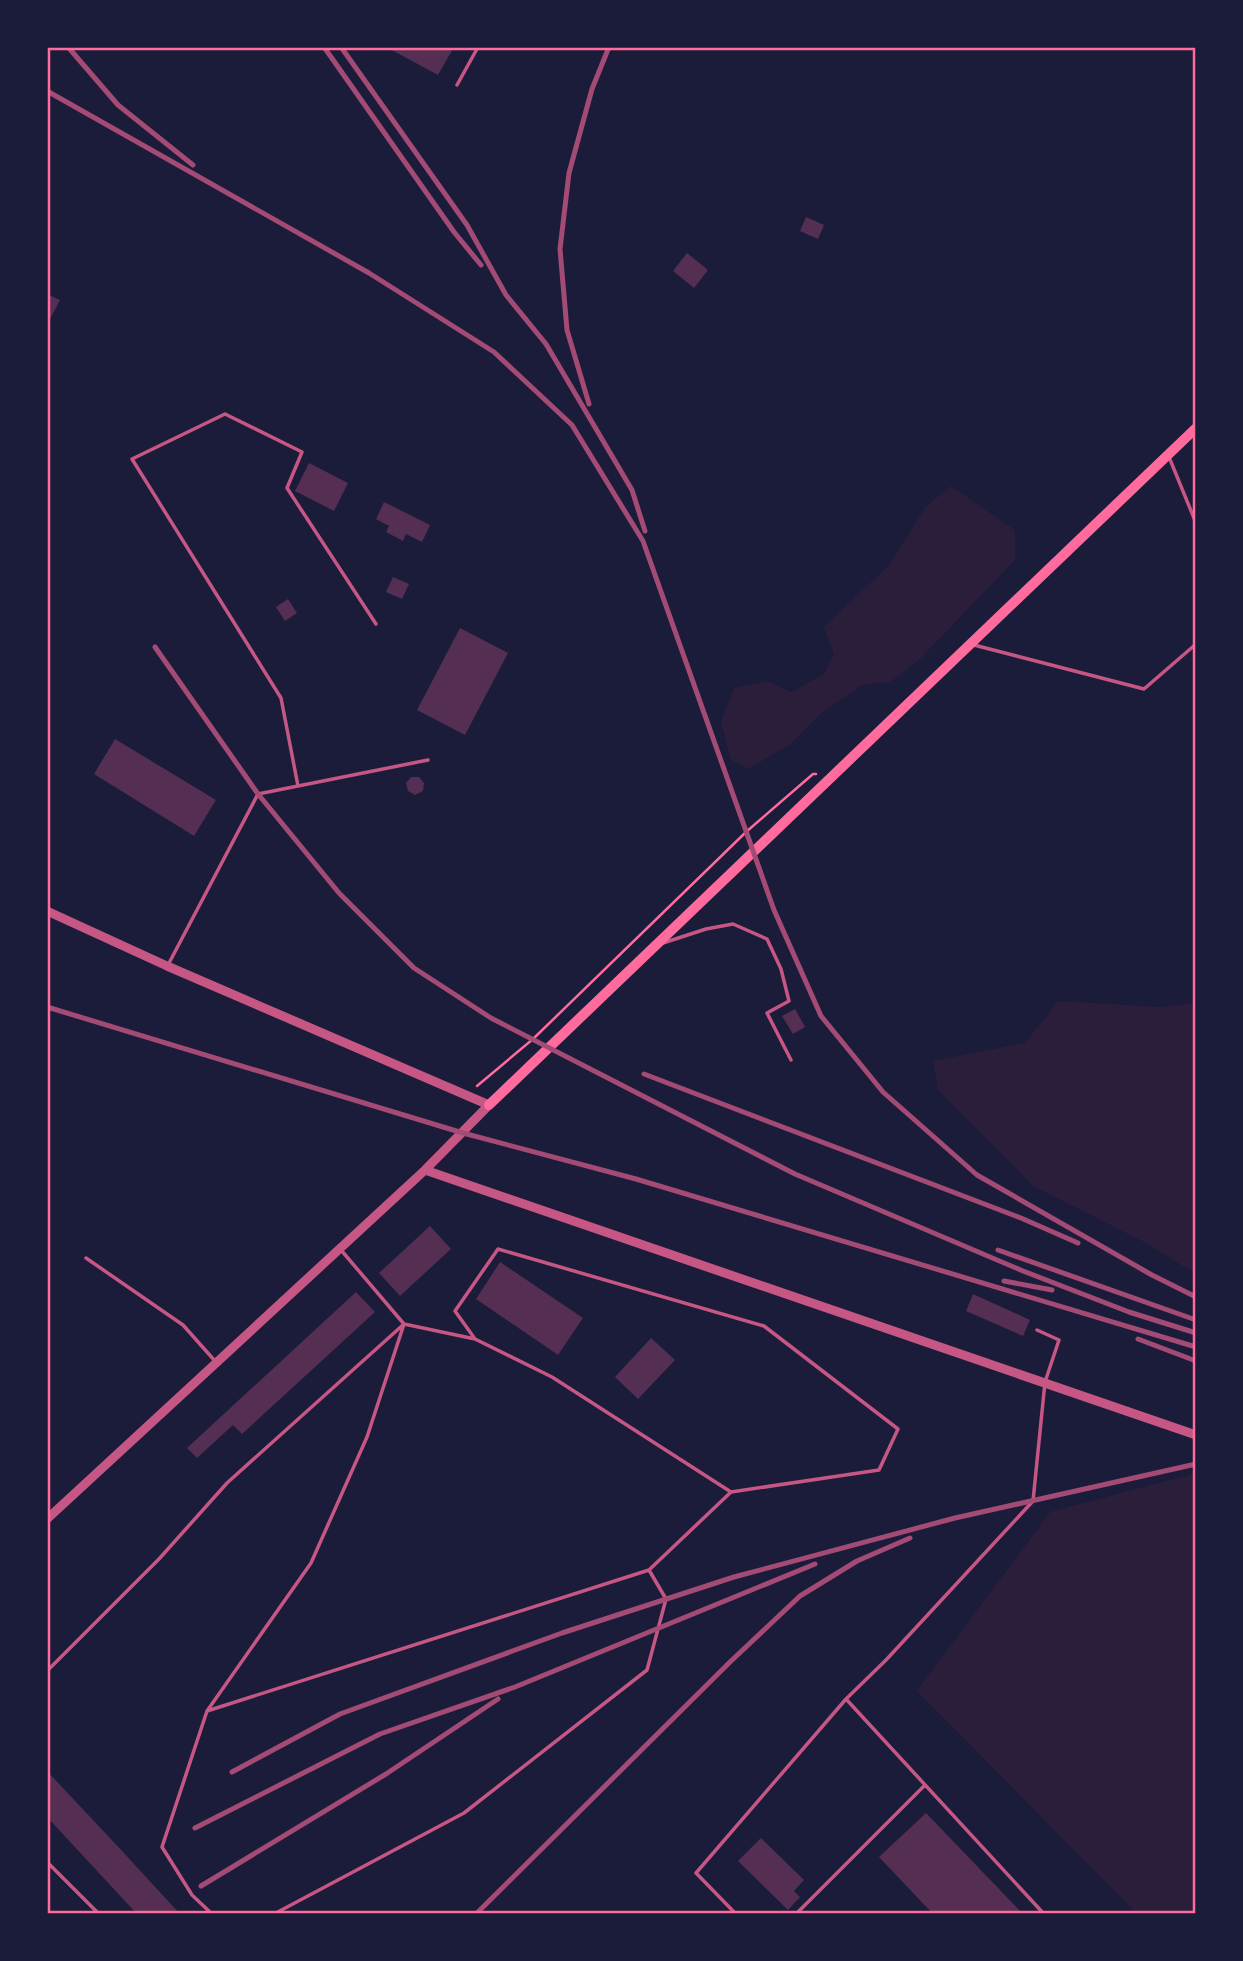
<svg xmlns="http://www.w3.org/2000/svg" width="1243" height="1961" viewBox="0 0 1243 1961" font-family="Overpass,sans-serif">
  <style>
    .green { fill: #2a1e3b }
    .building { fill: #542f53 }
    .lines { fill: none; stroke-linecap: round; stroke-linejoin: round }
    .path { stroke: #ff6b9d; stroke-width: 2.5 }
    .service { stroke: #c65784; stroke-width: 3.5 }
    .tertiary { stroke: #c65784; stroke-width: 9 }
    .secondary { stroke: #ff6b9d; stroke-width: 10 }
    .rail { stroke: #a44b75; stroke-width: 5 }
    .neatline { fill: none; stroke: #ff6b9d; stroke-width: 2.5 }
  </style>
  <rect width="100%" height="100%" fill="#1b1b3a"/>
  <path class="green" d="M951,486l64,44v30l-94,98 -31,24 -28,3 -44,31 -27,28 -43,25 -17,-9 -10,-38 13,-34 34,-7 23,11 33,-18 10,-20 -10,-27 66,-63 36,-58z
    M1058,1001l102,6 36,-4v271l-52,-32 -111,-56 -95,-96 -5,-29 92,-18z
    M1196,1473v441h-66l3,-4 -216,-219 133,-179z"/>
  <path class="building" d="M386,47h68l-16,28z
    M806,217l18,8 -6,14 -18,-8z
    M687,253l21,17 -14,18 -21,-17z
    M47,294l13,6 -13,25z
    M309,463l39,20 -14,28 -39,-20z
    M384,502l46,23 -8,17 -16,-8 -3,7 -17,-9 3,-6 -13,-7z
    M393,577l16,7 -7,15 -16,-7z
    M288,599l9,14 -12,8 -9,-14z
    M460,628l48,25 -43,82 -48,-25z
    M115,739l101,61 -22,36 -100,-62z
    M411,777h8l5,6 -1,8 -8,4 -7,-4 -2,-8z
    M795,1009l10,18 -12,7 -11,-18z
    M430,1226l21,23 -51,47 -21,-23z
    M500,1262l83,56 -25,37 -82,-56z
    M356,1292l19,20 -133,122 -9,-9 -36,33 -10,-10z
    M973,1294l57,26 -7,16 -57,-25z
    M651,1338l24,22 -37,39 -23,-22z
    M47,1771l76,81 57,62h-43l-90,-97z
    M926,1813l97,101h-90l-54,-57z
    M761,1838l43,42 -10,11 6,6 -12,13 -50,-49z"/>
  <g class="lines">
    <path class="path" d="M477,1086l56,-47 213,-207 67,-58h3"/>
    <path class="service" d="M457,85l21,-38
      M1169,457l27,66
      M974,645l170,44 52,-45
      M298,786l-17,-88 -149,-239 93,-45 77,38 -15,36 89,136
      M663,943l43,-14 27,-5 34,15 14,30 8,32 -22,12 24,47
      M168,965l90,-171 170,-34
      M86,1258l97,67 32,36
      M47,1671l112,-112 68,-76 177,-159 -63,-74
      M846,1699l198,215
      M207,1711l104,-148 56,-126 37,-113 71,15 77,38 179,115 148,-22 19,-41 -134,-103 -266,-77 -43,62 20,28
      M47,1862l52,52
      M212,1914l-20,-19 -30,-48 45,-136 442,-141 82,-78
      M274,1914l190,-101 183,-143 19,-71 -17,-29
      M736,1914l-40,-41 150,-174 40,-39 147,-159 12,-119 14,-42 -22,-10
      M796,1914l129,-129"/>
    <path class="tertiary" d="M47,911l120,55 322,139 -64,65 -378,349
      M425,1170l771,265"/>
    <path class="secondary" d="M489,1105l707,-677"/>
    <path class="rail" d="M68,47l50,58 75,60
      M324,47l130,185 27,33
      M341,47l126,178 39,70 40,49 86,146 13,41
      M47,91l322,182 125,79 78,73 71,116 131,369 47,106 62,76 94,83 175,100 44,22
      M589,404l-22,-74 -7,-81 9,-76 23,-84 17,-42
      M155,647l103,147 81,99 75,75 77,50 304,156 228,97 106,41 67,21
      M47,1007l416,126 173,46 560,168
      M644,1074l377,144 57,25
      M998,1250l198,70
      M1004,1281l48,9
      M1138,1339l58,22
      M232,1772l108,-58 222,-81 172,-56 221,-59 241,-54
      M195,1828l185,-94 135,-47 300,-123
      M201,1886l185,-112 112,-75
      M476,1914l254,-252 70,-66 57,-35 53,-23"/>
  </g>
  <rect width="1243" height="1961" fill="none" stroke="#1b1b3a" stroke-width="98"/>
  <rect x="49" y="49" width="1145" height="1863" class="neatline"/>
</svg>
